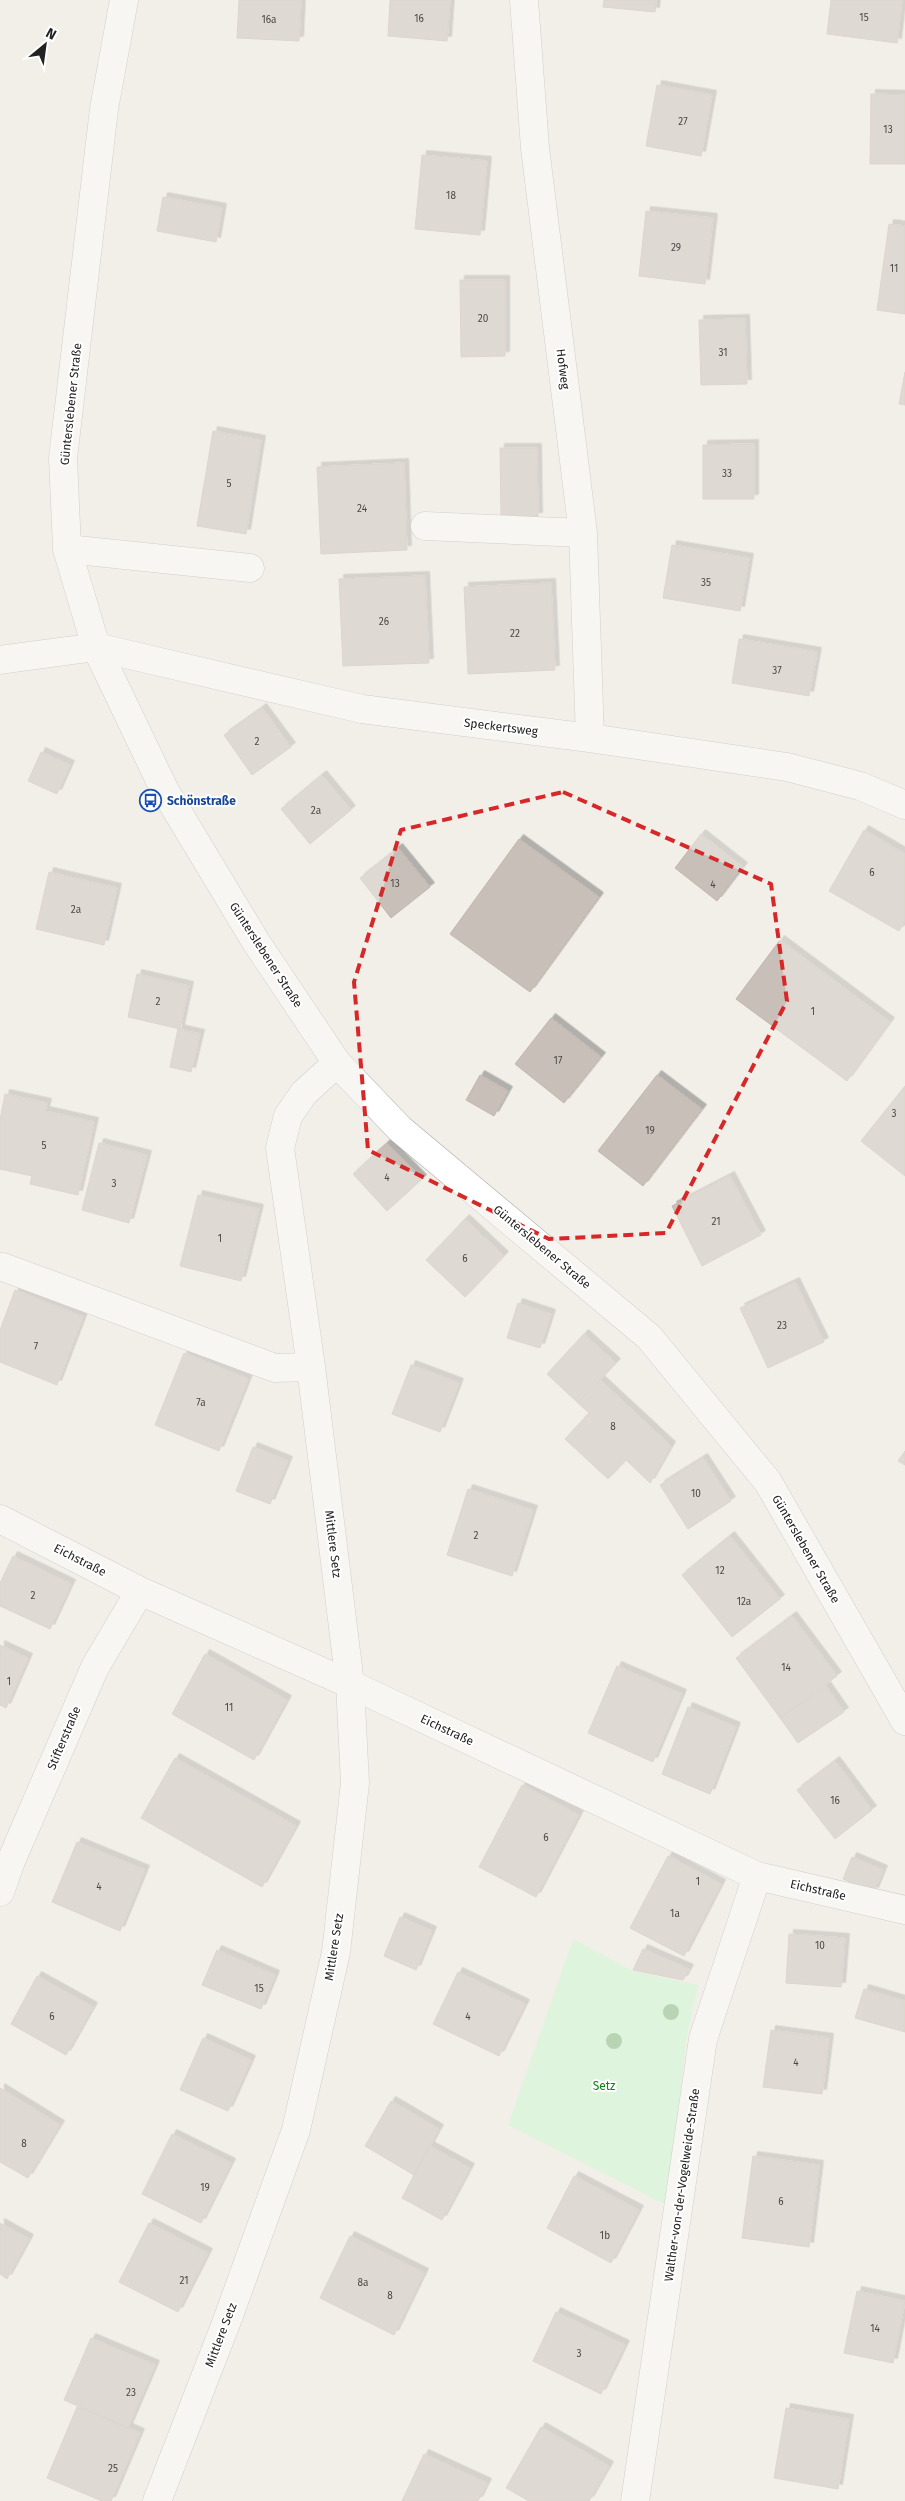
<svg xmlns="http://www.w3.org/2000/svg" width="905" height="2501" viewBox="0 0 905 2501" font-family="'Fira Sans',sans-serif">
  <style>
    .park { fill: #c8facc }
    .building { fill: #c7bfb8; stroke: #c4b6ab; filter: url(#shadow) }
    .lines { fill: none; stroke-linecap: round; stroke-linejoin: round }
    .minor-casing { stroke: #a9a9a9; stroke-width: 29 }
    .minor { stroke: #fff; stroke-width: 28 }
    .tree { fill: #74b475 }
    .marked { fill: none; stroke: #d62828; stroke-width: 4; stroke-dasharray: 10 6; stroke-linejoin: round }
    .labels { text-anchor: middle; stroke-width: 4; stroke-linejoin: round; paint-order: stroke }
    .number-label { font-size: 10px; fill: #4b4948 }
    .street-label { font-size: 12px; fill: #222; stroke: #fff }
    .transit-label { font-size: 12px; font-weight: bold; fill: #164399; stroke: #fff; text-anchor: start }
    .park-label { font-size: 12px; fill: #0c8416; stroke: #fff }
  </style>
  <defs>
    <filter id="shadow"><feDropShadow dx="4.5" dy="-4.5" stdDeviation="0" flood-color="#0004"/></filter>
  </defs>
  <rect width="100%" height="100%" fill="#f2efe9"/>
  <path class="park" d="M573,1939l60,32 65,14 -12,56 -18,165 -160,-81z"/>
  <path class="building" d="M239,0h62l-2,41 -62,-3z
    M390,0h60l-3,41 -59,-5z
    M604,0h52l-1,12 -52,-5z
    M831,0h71l-5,43 -70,-9z
    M657,85l55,10 -11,61 -55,-10z
    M871,94l34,1v69h-35z
    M422,155l65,6 -7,74 -65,-6z
    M163,197l59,11 -6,34 -59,-11z
    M646,211l67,7 -8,66 -66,-8z
    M889,224l16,2v88l-28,-4z
    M460,280h45v76l-44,1z
    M745,319l2,65 -46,1 -2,-65z
    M905,372v33l-6,-1z
    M213,431l48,9 -15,94 -49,-8z
    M754,444v55h-51v-54z
    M500,448h37l1,69h-37z
    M404,463l3,87 -86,4 -4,-87z
    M672,545l77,13 -9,53 -77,-13z
    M425,576l4,87 -86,3 -4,-87z
    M551,583l4,87 -87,4 -4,-87z
    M739,639l78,13 -8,44 -77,-13z
    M262,708l29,39 -39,28 -28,-40z
    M41,752l29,13 -13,29 -29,-13z
    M322,775l29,35 -41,34 -29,-35z
    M864,830l41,24v67l-6,10 -70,-40z
    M701,834l42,33 -26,34 -42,-33z
    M519,839l80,58 -69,95 -80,-58z
    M398,848l32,39 -39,31 -31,-40z
    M49,872l68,16 -13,57 -68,-16z
    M780,940l110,82 -43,59 -111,-82z
    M137,974l52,12 -9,43 -52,-12z
    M551,1018l50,39 -37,46 -49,-39z
    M178,1029l22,5 -9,38 -21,-5z
    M480,1075l28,16 -14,25 -28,-16z
    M657,1075l45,34 -59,77 -45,-35z
    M905,1086v90l-44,-35z
    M5,1094l42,9 -2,8 49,11 -16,73 -48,-11 2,-8 -32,-7v-49z
    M99,1143l48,12 -18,68 -47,-13z
    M387,1143l35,36 -35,32 -34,-37z
    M730,1176l31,59 -59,31 -30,-60z
    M198,1195l61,14 -18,72 -61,-15z
    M465,1219l39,37 -39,41 -39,-37z
    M795,1282l29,60 -56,26 -28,-60z
    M15,1290l68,27 -26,68 -57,-23v-32z
    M518,1303l33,11 -11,34 -33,-10z
    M584,1334l32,29 -38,40 -31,-29z
    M184,1353l64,26 -29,72 -64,-26z
    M411,1365l48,18 -19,49 -48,-18z
    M600,1380l71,66 -21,37 -24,-23 -18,19 -43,-40 24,-26 -11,-10z
    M253,1447l35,14 -18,43 -34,-13z
    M905,1451v14l-7,-4z
    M703,1458l28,43 -43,28 -28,-44z
    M468,1489l65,21 -21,66 -65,-21z
    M730,1536l50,63 -48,38 -50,-62z
    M13,1556l58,28 -21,45 -50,-23v-23z
    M792,1616l45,60 -57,42 -44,-60z
    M0,1645l28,13 -22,50 -6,-3z
    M205,1654l82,46 -33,60 -82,-46z
    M617,1666l65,28 -29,68 -65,-29z
    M826,1686l18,26 -46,31 -18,-25z
    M688,1707l48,20 -26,67 -48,-20z
    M175,1758l121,68 -34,61 -121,-69z
    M835,1761l37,49 -37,29 -38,-49z
    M522,1785l57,30 -43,82 -57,-30z
    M77,1842l68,28 -25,61 -68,-29z
    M668,1856l53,28 -37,72 -54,-28z
    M852,1857l31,13 -9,22 -31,-13z
    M400,1917l32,14 -16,39 -32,-14z
    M789,1934l56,4 -4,49 -55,-4z
    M643,1949l46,20 -6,11 -50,-10z
    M217,1950l58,25 -14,34 -59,-24z
    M458,1972l67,32 -26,52 -66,-32z
    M37,1976l56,31 -27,48 -55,-31z
    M864,1989l41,12v31l-50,-14z
    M771,2030l58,8 -7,56 -59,-7z
    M203,2038l48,22 -23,51 -48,-21z
    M0,2088l60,37 -32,53 -28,-16z
    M391,2101l48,28 -25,46 -49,-29z
    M172,2134l59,29 -30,60 -59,-29z
    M429,2146l41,22 -28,52 -40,-22z
    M753,2156l66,9 -10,82 -67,-9z
    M574,2176l65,34 -28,53 -64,-35z
    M0,2223l29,16 -22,40 -7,-5z
    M149,2223l59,30 -30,59 -59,-30z
    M350,2236l74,37 -30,62 -74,-37z
    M857,2291l48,10 -12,62 -49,-10z
    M556,2312l69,33 -24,49 -68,-33z
    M91,2338l64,27 -27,63 -64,-28z
    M77,2407l63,26 -29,68h-9l-55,-23z
    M786,2408l63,11 -11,70 -64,-11z
    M541,2427l68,39 -20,35h-60l-23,-13z
    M424,2454l63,29 -9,18h-76z"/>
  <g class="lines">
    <defs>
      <path id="minor" d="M124,0l-20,109 -41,349 4,91 29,98 69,144 91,151 81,121 63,66 249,208 119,145 137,239
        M524,0l11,148 48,385 7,205
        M425,526l158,7
        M67,549l183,19
        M0,660l96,-13 266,62 228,29 197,29 73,19 45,19
        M3,1267l272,101 36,-1
        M0,1519l140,72 210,93 407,192 148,34
        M0,1892l11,-31 84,-194 45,-76
        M157,2501l71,-183 68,-188 40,-178 19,-169 -5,-99 -39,-317 -31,-219 8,-32 16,-23 33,-30
        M635,2501l68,-462 54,-163"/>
    </defs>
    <use href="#minor" class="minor-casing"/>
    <use href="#minor" class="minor"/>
  </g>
  <g class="tree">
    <circle cx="671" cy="2012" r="8"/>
    <circle cx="614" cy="2041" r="8"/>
  </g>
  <path d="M0 0H905V2501H0ZM563,792l208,92 16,117 -121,232 -117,6 -181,-89 -14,-168 47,-152z" fill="#f2efe9" fill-opacity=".55" fill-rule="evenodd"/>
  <path class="marked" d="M563,792l208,92 16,117 -121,232 -117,6 -181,-89 -14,-168 47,-152z"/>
  <defs>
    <symbol id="bus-ring" viewBox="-11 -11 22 22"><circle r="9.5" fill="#fff" stroke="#1a4fb4" stroke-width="1.5"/><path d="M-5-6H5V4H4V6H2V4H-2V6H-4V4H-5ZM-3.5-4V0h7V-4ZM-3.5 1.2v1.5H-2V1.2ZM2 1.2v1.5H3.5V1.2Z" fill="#1a4fb4"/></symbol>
  </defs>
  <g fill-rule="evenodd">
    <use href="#bus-ring" x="138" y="788" width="25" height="25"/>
  </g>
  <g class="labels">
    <g class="number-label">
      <text x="864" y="21">15</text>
      <text x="419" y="22">16</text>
      <text x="269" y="23">16a</text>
      <text x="683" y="125">27</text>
      <text x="888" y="133">13</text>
      <text x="451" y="199">18</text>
      <text x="676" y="251">29</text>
      <text x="894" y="272">11</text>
      <text x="483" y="322">20</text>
      <text x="723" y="356">31</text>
      <text x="727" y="477">33</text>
      <text x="229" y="487">5</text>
      <text x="362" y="512">24</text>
      <text x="706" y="586">35</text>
      <text x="384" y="625">26</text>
      <text x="515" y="637">22</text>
      <text x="777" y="674">37</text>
      <text x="257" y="745">2</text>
      <text x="316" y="814">2a</text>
      <text x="872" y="876">6</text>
      <text x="395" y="887">13</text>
      <text x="713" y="888">4</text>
      <text x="76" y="913">2a</text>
      <text x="158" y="1005">2</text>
      <text x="813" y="1015">1</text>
      <text x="558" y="1064">17</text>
      <text x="894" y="1117">3</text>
      <text x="650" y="1134">19</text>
      <text x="44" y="1149">5</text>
      <text x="387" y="1181">4</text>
      <text x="114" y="1187">3</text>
      <text x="716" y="1225">21</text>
      <text x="220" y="1242">1</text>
      <text x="465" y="1262">6</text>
      <text x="782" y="1329">23</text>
      <text x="36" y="1350">7</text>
      <text x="201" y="1406">7a</text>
      <text x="613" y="1430">8</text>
      <text x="696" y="1497">10</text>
      <text x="476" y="1539">2</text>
      <text x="720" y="1574">12</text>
      <text x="33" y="1599">2</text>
      <text x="744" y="1605">12a</text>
      <text x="786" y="1671">14</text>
      <text x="9" y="1685">1</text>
      <text x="229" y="1711">11</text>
      <text x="835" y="1804">16</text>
      <text x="546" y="1841">6</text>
      <text x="698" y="1885">1</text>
      <text x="99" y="1890">4</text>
      <text x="675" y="1917">1a</text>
      <text x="820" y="1949">10</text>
      <text x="259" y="1992">15</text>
      <text x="52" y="2020">6</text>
      <text x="468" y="2020">4</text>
      <text x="796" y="2066">4</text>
      <text x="24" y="2147">8</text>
      <text x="205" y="2191">19</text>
      <text x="781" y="2205">6</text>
      <text x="605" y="2239">1b</text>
      <text x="184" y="2284">21</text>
      <text x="363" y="2286">8a</text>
      <text x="390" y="2299">8</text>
      <text x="875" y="2332">14</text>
      <text x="579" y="2357">3</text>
      <text x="131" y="2396">23</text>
      <text x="113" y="2472">25</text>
    </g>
    <g class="street-label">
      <text transform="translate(563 369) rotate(83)" y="4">Hofweg</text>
      <text transform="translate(71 404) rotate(-84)" y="4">Günterslebener Straße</text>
      <text transform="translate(501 727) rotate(7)" y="4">Speckertsweg</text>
      <text transform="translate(266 955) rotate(57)" y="4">Günterslebener Straße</text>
      <text transform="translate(542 1247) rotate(40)" y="4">Günterslebener Straße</text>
      <text transform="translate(333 1544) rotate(83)" y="4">Mittlere Setz</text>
      <text transform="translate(806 1549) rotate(60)" y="4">Günterslebener Straße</text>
      <text transform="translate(80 1560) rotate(27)" y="4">Eichstraße</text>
      <text transform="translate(447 1730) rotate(25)" y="4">Eichstraße</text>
      <text transform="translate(64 1738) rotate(-67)" y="4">Stifterstraße</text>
      <text transform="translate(818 1890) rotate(13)" y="4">Eichstraße</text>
      <text transform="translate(334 1947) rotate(-81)" y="4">Mittlere Setz</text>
      <text transform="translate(682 2185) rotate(-82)" y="4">Walther-von-der-Vogelweide-Straße</text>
      <text transform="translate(221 2335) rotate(-69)" y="4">Mittlere Setz</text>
    </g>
    <g class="transit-label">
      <text x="167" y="805">Schönstraße</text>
    </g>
    <g class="park-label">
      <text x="604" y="2090">Setz</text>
    </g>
  </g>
  <g transform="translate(45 45) rotate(29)" stroke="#ffffff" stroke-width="4" paint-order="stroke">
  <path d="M0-4L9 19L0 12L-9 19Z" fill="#222222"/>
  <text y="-8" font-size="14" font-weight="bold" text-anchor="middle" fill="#222222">N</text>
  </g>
</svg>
